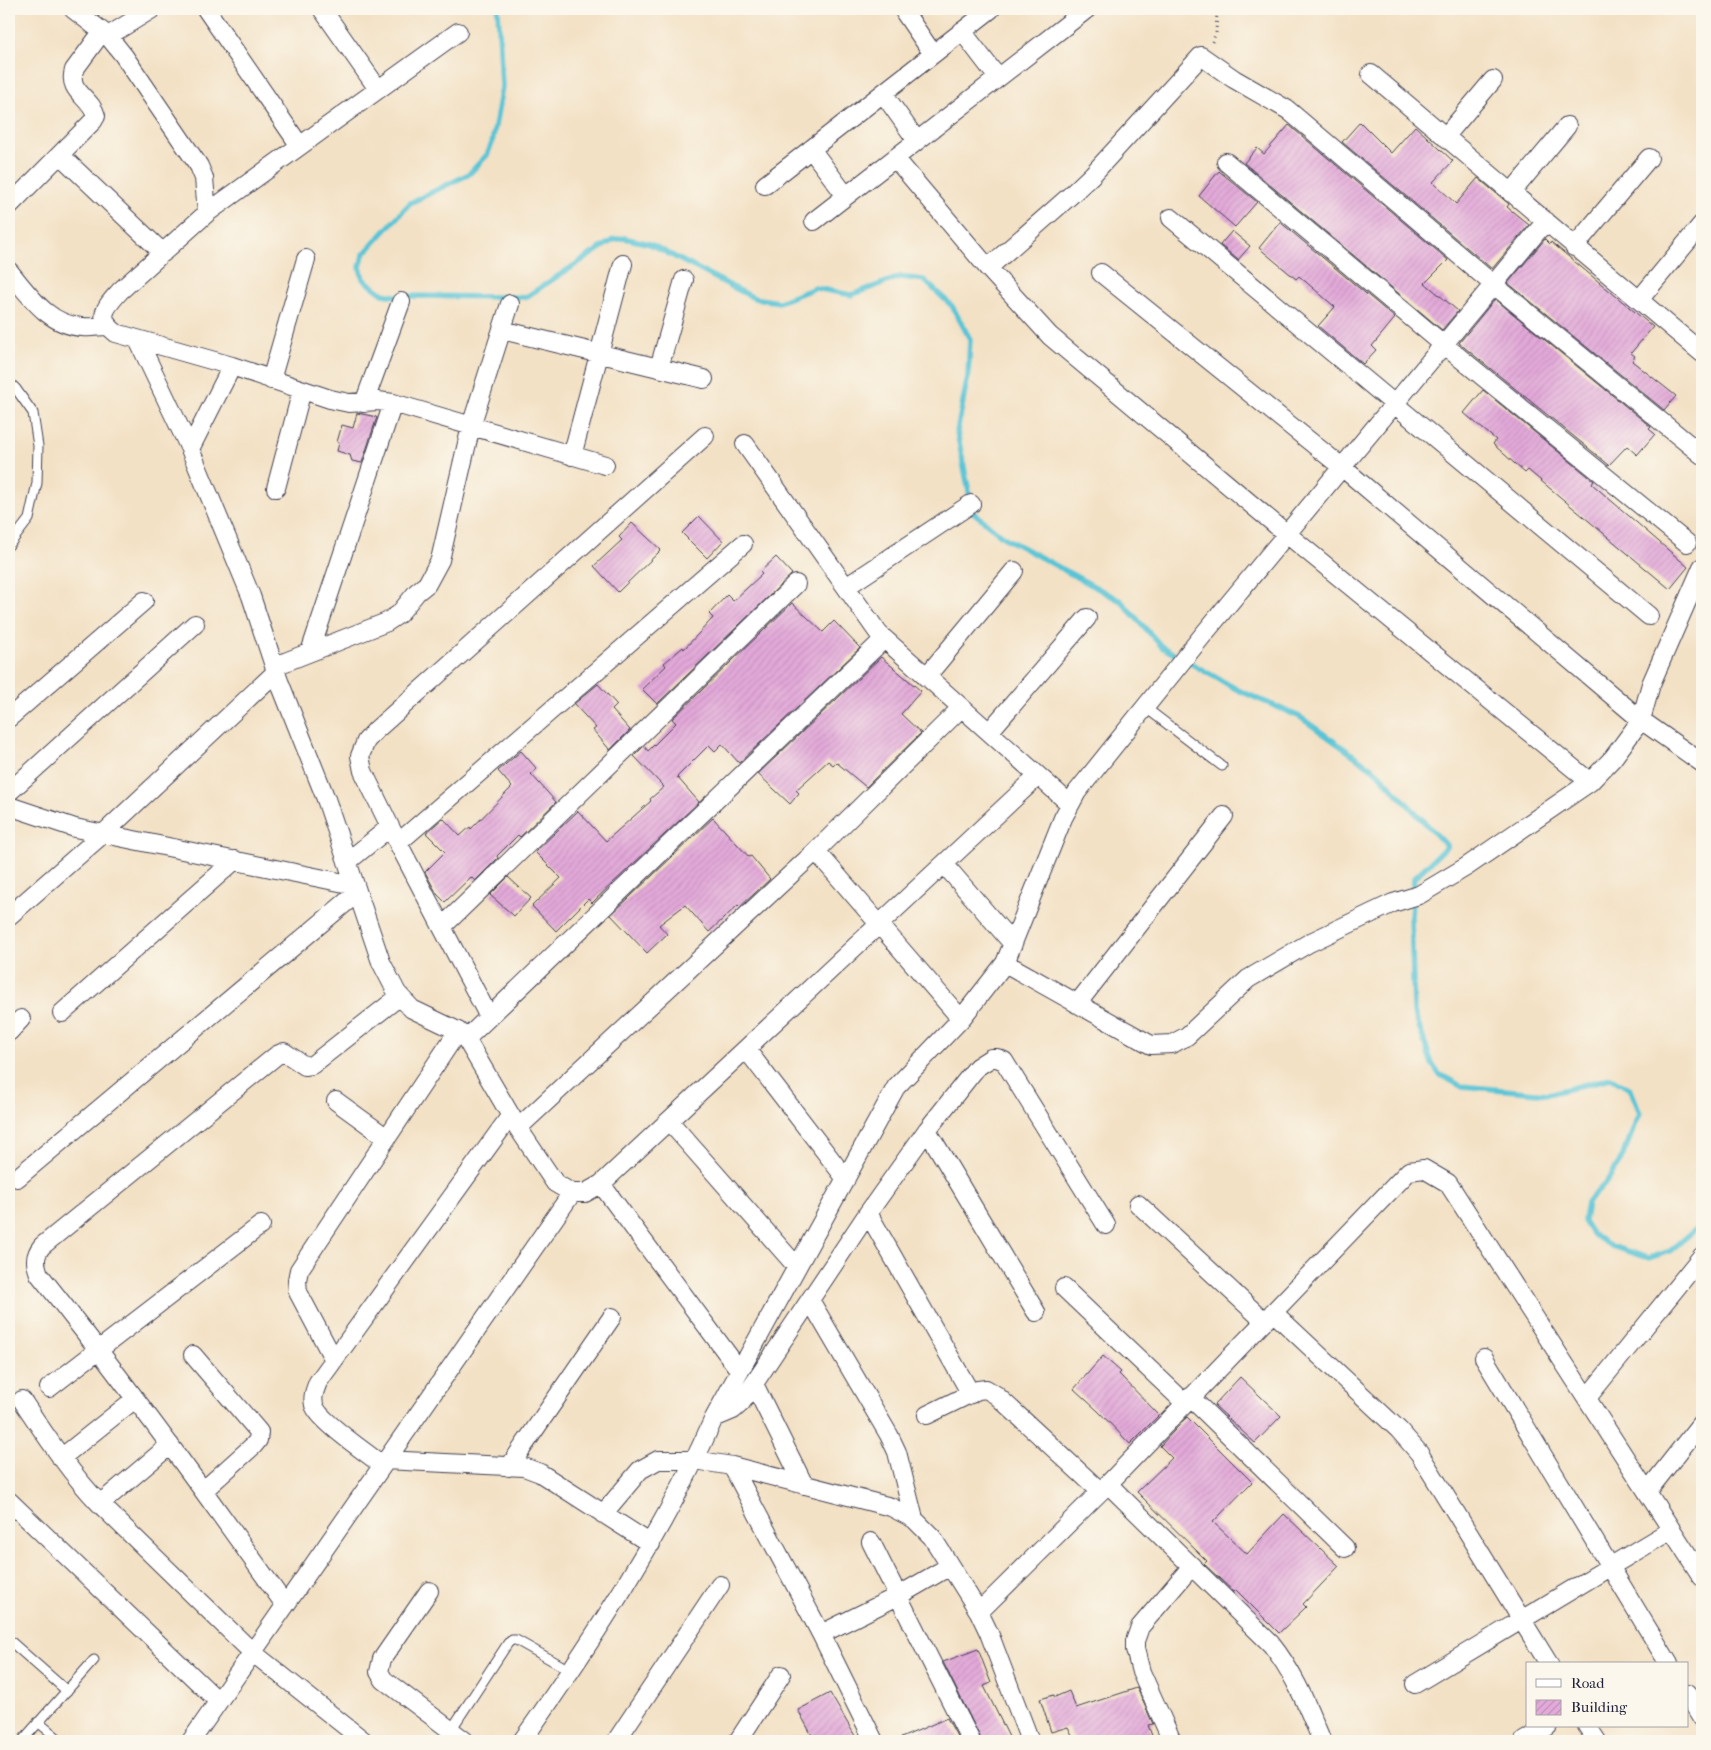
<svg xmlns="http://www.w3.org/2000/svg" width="1711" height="1750" viewBox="0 0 1711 1750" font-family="'IM FELL French Canon',serif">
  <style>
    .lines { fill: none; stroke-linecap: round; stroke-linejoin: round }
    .stream { stroke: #5ac4d5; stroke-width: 5.5 }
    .building { fill: url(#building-hatch) }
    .lane-casing { stroke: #413f50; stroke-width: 11 }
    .street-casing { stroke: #413f50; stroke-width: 20 }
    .path { stroke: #413f50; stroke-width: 3; stroke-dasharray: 1 4; stroke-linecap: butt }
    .lane { stroke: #fff; stroke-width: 9 }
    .street { stroke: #fff; stroke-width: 18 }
  </style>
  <defs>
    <pattern id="building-hatch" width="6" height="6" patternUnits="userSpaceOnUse" patternTransform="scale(1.25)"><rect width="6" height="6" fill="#e3a9d9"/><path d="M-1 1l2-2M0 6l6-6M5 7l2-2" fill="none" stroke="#c291bb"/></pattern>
  </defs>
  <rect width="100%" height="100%" fill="#fbf7ec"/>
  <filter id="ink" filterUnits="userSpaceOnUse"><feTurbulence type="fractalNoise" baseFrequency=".02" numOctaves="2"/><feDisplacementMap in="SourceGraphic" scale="10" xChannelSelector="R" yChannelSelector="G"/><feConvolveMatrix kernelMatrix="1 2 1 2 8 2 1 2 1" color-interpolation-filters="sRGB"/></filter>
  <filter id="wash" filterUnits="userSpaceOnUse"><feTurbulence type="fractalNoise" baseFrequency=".0096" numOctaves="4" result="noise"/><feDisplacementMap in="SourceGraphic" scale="20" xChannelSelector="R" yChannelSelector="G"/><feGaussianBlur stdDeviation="1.12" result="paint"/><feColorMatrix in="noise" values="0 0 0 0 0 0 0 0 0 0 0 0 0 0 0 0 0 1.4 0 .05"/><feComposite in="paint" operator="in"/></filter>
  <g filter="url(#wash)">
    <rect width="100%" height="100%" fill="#f3e1c5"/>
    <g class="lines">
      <path class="stream" d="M498,9l4,78 -10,56 -5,12 -18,19 -59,29 -47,52 -3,12 3,12 20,15 13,2 130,1 87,-57 11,-2 26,6 104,54 25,4 36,-14 36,7 49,-18 24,3 28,26 18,33 -2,37 -11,56 16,80 30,25 118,64 41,46 76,43 62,27 77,55 70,74 -33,32 -3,38 3,96 18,52 7,10 22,12 87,8 63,-16 20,12 9,23 -19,47 -16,24 -18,18 -3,19 8,13 19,12 38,12 21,-7 32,-27"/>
    </g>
    <g id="blocks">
      <path class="building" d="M1360,122l31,31 24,-27 38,35 -20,21 23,22 22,-26 31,26 -2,3 22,18 -37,44 -150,-127z
        M1289,125l159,135 -23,23 33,28 -16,19 -198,-167 13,-15 7,6z
        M1219,171l38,31 -22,25 -36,-31z
        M1280,222l115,96 -23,28 4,4 -13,14 -45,-38 17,-19 -36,-31 -3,3 -37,-31z
        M1232,231l18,15 -12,14 -18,-15z
        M1545,239l5,5 1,-2 102,85 -22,26 4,3 -3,5 44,35 -12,14 -156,-127z
        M1495,299l156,128 -2,2 6,5 -18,21 -10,-9 -18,19 -150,-122z
        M1483,390l111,91 -2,3 96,83 -18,22 -142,-119 -3,3 -32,-29 3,-4 -32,-27z
        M357,413l20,4 -15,46 -10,-2 -2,-6 -13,-4 2,-8 -2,-1 5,-17 11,3z
        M699,516l24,25 -16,17 -25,-25z
        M632,523l29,27 -43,42 -24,-26 28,-26 -3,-3z
        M776,557l16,17 -135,130 -15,-15 24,-23 -2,-3 19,-16 1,2 29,-31 -4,-4 18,-19 6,6 29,-27 -2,-2z
        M792,603l31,29 11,-11 26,27 -121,115 -17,-19 -7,7 -6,-6 -32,32 22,25 -103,97 -4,4 -4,-4 -32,32 -24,-25 29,-28 -26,-26 43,-41 28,30 45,-40 -1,-2 14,-12 -30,-31 10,-10 4,5 28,-28 -4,-4z
        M881,657l40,34 -20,23 20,19 -55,54 -30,-25 -3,3 -5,-4 -32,29 3,3 -9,11 -32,-30z
        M598,684l19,21 -5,5 18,20 -20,20 -17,-20 3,-2 -22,-24z
        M521,751l16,18 -6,5 25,28 -36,35 -2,-2 -21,21 1,2 -23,23 -4,-4 -26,25 -8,-8 -12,-22 20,-20 -19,-19 17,-15 17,18 10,-9 1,2 41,-42 -14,-16z
        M713,818l36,39 2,-1 19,23 -30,28 -2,-2 -29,27 -24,-27 -26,20 8,9 -20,19 -36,-38z
        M508,877l23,21 -17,18 -24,-21z
        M1103,1356l18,16 -2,2 40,41 -29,29 -32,-33 -24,-22z
        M1240,1377l41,39 -26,27 -41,-38z
        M1187,1417l65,65 -39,40 34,32 37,-40 55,52 -36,38 3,3 -27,26 -43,-43 -2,2 -30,-28 3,-3 -70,-69 35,-34 -12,-12z
        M978,1649l13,34 -7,3 27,55h-29l-39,-79z
        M1137,1688l16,36 -5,1 6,16h-79l-7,-14 -17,5 -11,-33 14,-4 1,2 14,-6 7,17z
        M830,1693l28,48h-43l-17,-31z
        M947,1718l11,20 -8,3h-56z"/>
    </g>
  </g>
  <g filter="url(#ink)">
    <use href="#blocks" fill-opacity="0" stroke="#413f50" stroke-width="1"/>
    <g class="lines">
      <defs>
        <path id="lane" d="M9,382l7,7 17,24 5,33 -1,37 -8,36 -20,26
          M1146,708l76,58
          M9,1640l58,51
          M38,1722l23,19
          M451,1730l57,-87 4,-3h4l55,31
          M22,1741l72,-81"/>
        <path id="street" d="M73,9l35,27 16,20 75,110 5,12 3,35
          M206,9l94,137
          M322,9l56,80
          M905,13l28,41
          M962,31l36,47
          M458,32l-251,181 -87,78c-14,16 -25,26 -4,42l116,33 98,33 19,4 29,-2 15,2 212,62
          M108,36l44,-27
          M1371,74l331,279
          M883,93l34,48
          M1445,137l48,-57
          M811,149l35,47
          M60,155l103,98
          M895,158l93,110 62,68 238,199 302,247
          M1226,162l218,183 243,198
          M765,185l226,-176
          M1511,193l56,-67
          M9,206l84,-85 3,-5c-5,-19 -29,-24 -22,-46l28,-38
          M1171,218l478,398
          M814,221l273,-212
          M1574,247l75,-89
          M988,268l83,-73 21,-20 109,-119 33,23 54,31 206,175 208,170
          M9,271c20,24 40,55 74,56 8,1 16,-1 24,-1
          M1101,273l242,195 298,252 61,43
          M1639,300l63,-76
          M502,330l202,49
          M138,340l52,109 61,147 28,85 47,118 55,163 16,31 15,16 46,22 8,8 52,89 37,55 17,10h13l16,-9 437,-408
          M659,368l25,-88
          M271,380l35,-121
          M364,403l37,-101
          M745,444l134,190 191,170
          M190,449l42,-83
          M572,456l51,-192
          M276,488l26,-98
          M846,587l125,-83
          M310,652l83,-249
          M275,666l112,-44 12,-8 18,-22 10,-8 13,-24 31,-134 39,-122
          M926,677l88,-106
          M9,718l135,-117
          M989,732l98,-114
          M9,792l186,-168
          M9,806l66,22 279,57
          M398,843l345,-299
          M816,851l145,168
          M347,862l43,-35
          M944,864l69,80
          M9,916l95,-83 172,-161
          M442,927l354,-343
          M1005,963l146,82 21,-1 15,-8 61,-57 61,-36 84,-40 26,-8 47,-28 124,-85 23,-24 28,-38 10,-36 51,-117
          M1077,1004l147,-188
          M62,1013l173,-153
          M489,1017l-91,-174 -35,-72 -3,-15 6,-15 10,-11 329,-294
          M9,1032l12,-13
          M466,1039l418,-400
          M746,1049l100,130
          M336,1101l51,37
          M669,1121l128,146
          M518,1128l298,-277 145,-143
          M927,1130l109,182
          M17,1178l340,-285
          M601,1184l139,187
          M1138,1204l126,117
          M868,1213l103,181
          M1064,1288l121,115
          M810,1300l79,135 8,17 17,67
          M1273,1312l126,118 20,23 130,211
          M193,1355l66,77 -1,8 -4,5 -50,45
          M1484,1358l185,306
          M334,1360l-36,-68 -1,-12 2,-10 159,-239
          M754,1384l50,101
          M49,1388l212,-163
          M1190,1397l155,151
          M1587,1398l115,-142
          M22,1400c24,36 48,73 78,104l152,148 112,89
          M927,1415l51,-25 8,-1 10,6 104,96
          M714,1418l19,-8 8,-7 127,-190 59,-83 50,-63 14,-9h6l7,3 102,164
          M61,1458l74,-59
          M385,1460l139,7 16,6 111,71
          M382,1465c-15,-12 -64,-45 -68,-60 -2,-9 1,-15 4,-23l193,-267
          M732,1466l89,168 53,107
          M509,1467l103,-150
          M1108,1484l163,160c24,30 36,62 51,97
          M1647,1492l55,-70
          M9,1501l209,200
          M100,1504l70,-59
          M603,1514l37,-44 18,-10h37l37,6 159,41 23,12 18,18 47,75 10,21 41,108
          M871,1542l100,199
          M429,1591l-47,68 -3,13 5,8 81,61
          M285,1605c-79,-112 -160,-223 -246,-331 -4,-11 -5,-18 3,-28l235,-191 7,-3 21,14 7,-1 88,-69
          M979,1612l129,-128 301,-313 15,-2 24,14 254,394
          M821,1634l77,-38 52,-30
          M1415,1684l256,-154
          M1687,1694l15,24
          M1587,1726l10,15
          M191,1741l381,-548
          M522,1741c72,-102 141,-208 192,-323l182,-331 65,-68 44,-56 58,-145 14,-26 126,-157 343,-414
          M616,1741l104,-156
          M738,1741l43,-66
          M1172,1741l-31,-69 -6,-23v-8l5,-14 52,-61
          M1524,1741l24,-15"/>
      </defs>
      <use href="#lane" class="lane-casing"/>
      <use href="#street" class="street-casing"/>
      <path class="path" d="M1212,42l4,-9 1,-24"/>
      <use href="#lane" class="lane"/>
      <use href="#street" class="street"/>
    </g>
  </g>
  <rect width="1711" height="1750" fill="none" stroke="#fbf7ec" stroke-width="30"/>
  <rect x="1526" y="1662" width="162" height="65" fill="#fbf7ec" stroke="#a4a2a5"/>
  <rect x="1536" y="1679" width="25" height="8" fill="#ffffff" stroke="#a4a2a5"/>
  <text x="1571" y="1688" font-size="15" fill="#22223b">Road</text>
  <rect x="1536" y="1700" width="25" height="15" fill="url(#building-hatch)" stroke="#a4a2a5"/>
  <text x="1571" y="1712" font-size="15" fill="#22223b">Building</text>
</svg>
